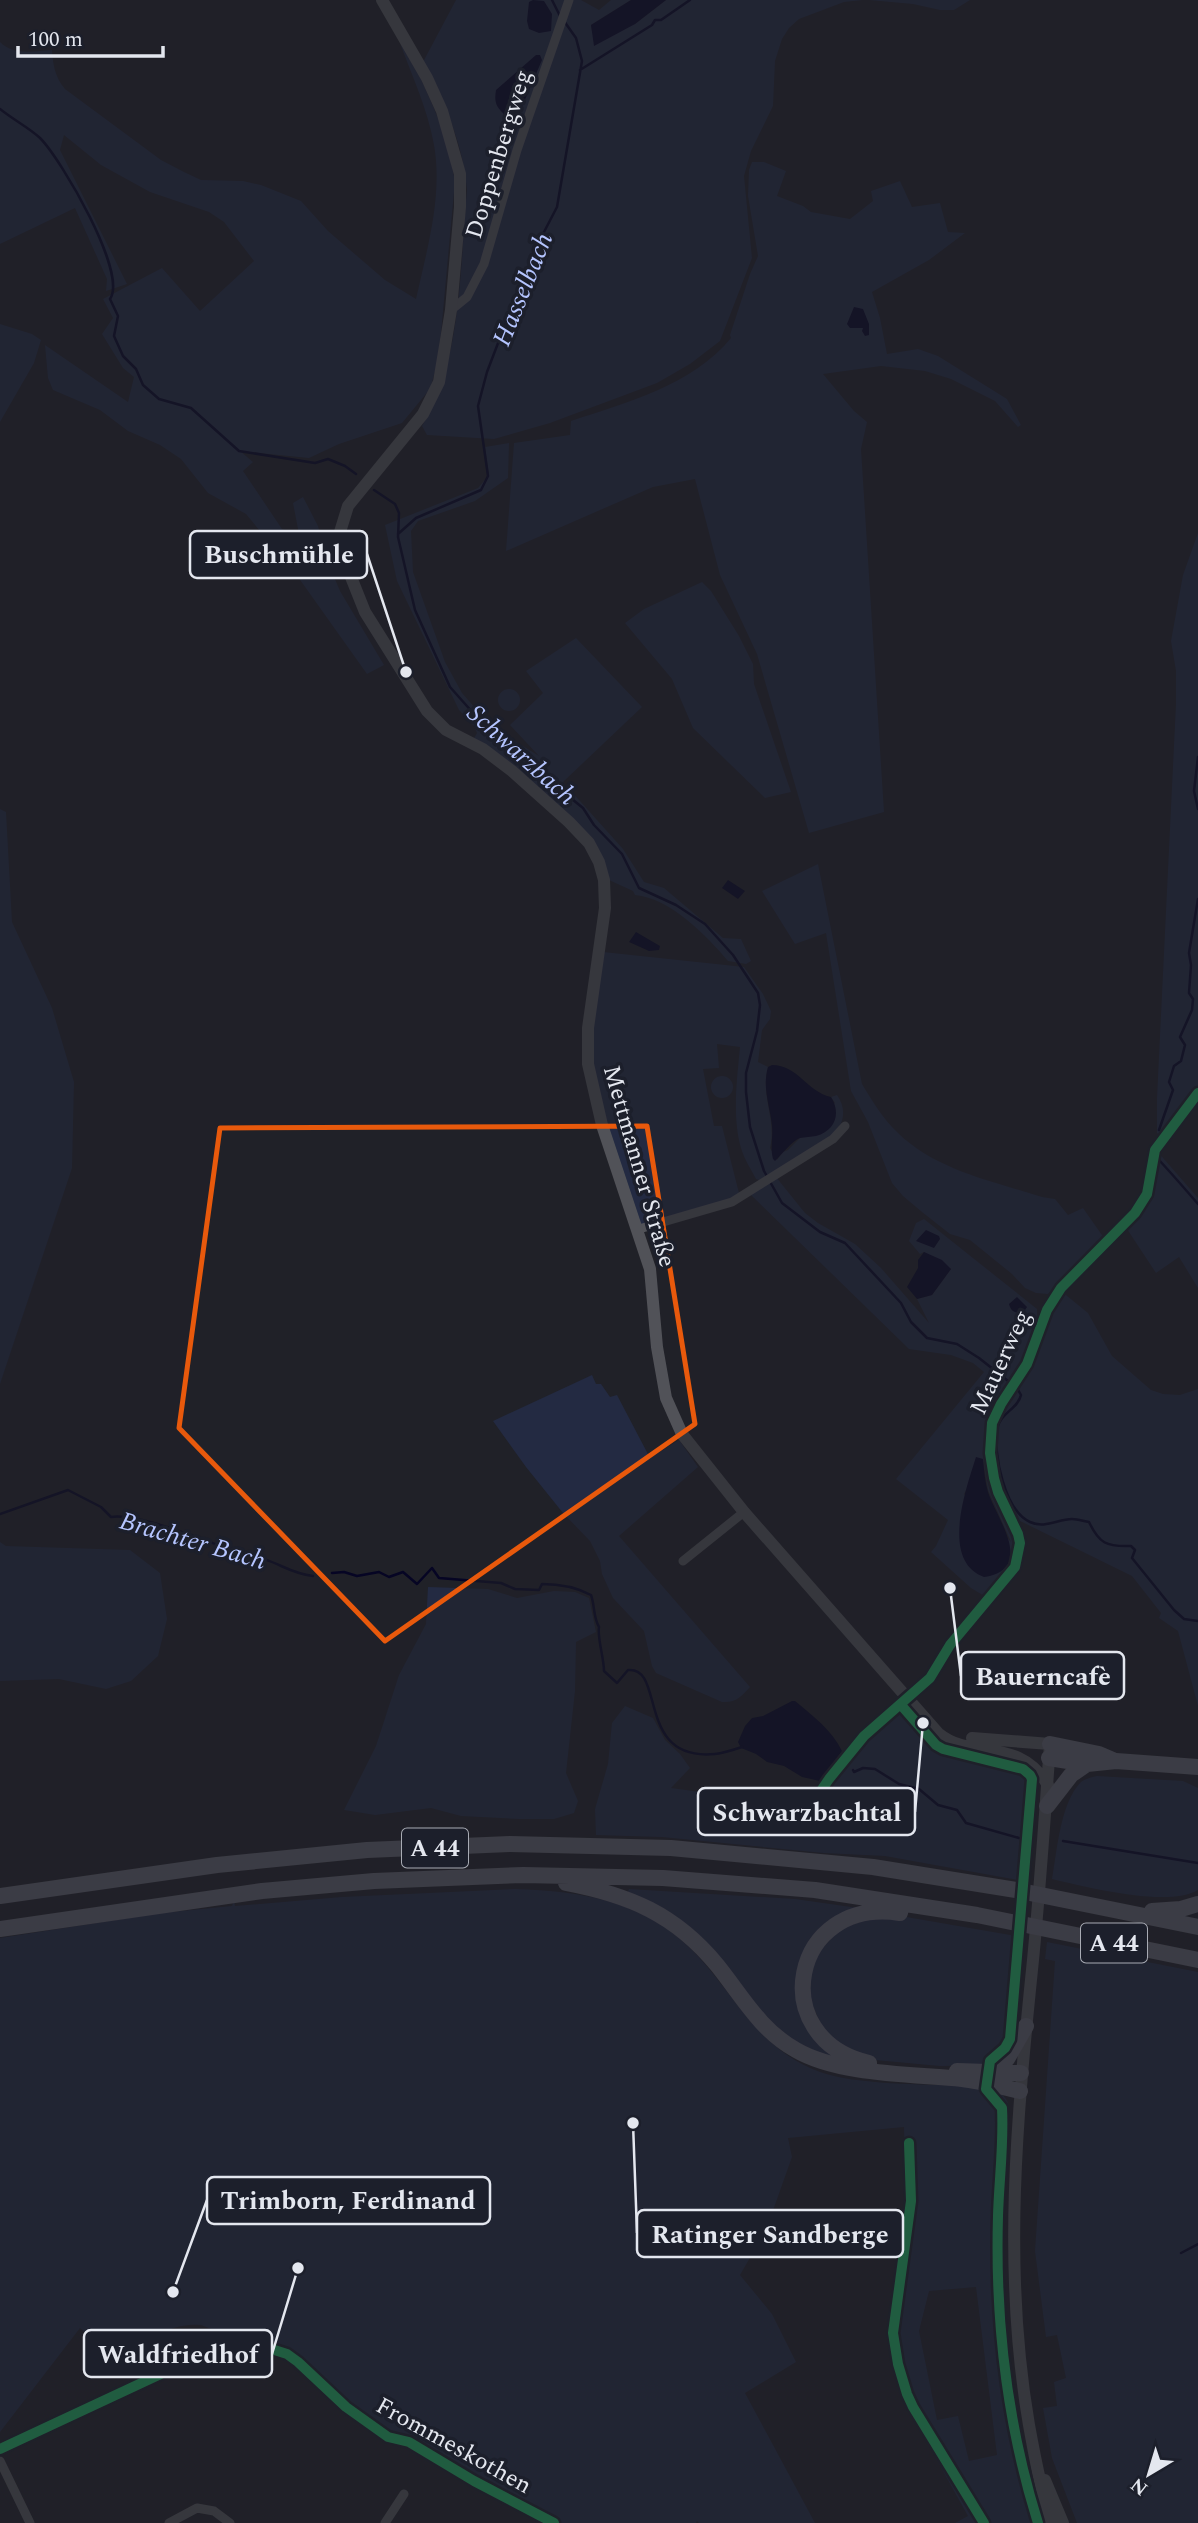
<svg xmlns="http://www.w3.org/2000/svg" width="1198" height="2523" viewBox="0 0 1198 2523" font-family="Spectral,serif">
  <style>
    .green { fill: #232a42; fill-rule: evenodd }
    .water { fill: #060524 }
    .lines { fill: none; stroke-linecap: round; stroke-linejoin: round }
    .stream { stroke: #060524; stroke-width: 2.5 }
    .street { stroke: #515258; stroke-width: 9 }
    .secondary { stroke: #515258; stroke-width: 12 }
    .highway { stroke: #5c5d68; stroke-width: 16 }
    .cycleway-casing { stroke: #1c1f2b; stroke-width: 15 }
    .cycleway { stroke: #20a55d; stroke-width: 10 }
    .marked { fill: none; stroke: #e8590c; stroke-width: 5; stroke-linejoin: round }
    .labels { text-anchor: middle; stroke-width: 7; stroke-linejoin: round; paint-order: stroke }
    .shield { fill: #1c1f2b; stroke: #a8abb4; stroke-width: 2 }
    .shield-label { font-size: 23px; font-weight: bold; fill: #e4e7ef }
    .street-label { font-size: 24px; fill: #e4e7ef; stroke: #1c1f2b }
    .water-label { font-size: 26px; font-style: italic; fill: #b5c5ff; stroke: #1c1f2b }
    .leader { fill: none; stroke: #e4e7ef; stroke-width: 2.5 }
    .callout-dot { fill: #e4e7ef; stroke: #1c1f2b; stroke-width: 2.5 }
    .callout { fill: #1c1f2b; stroke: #e4e7ef; stroke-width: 2.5 }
    .callout-label { font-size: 26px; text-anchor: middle; font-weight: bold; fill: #e4e7ef }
  </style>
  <rect width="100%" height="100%" fill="#202128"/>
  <path class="green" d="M456,0h125l18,10 12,-10h20l-40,25 1,6 43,-7 31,-24h197l-19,2 -45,17 -10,9 -7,11 -7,22 -2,45 -22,45 -7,25 8,82 -32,83 -30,23 -33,19 -107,40 -56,16 -67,-4 -5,-9c40,-64 38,-161 45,-236 -4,-47 -22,-87 -44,-128z
    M869,0h101l-16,10h-14l-27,-6z
    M0,42c14,14 34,9 52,8 1,15 3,27 13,39l96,71 23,12 17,8 42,1 18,4 40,16 27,30 57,49 31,19c11,-50 27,-103 18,-154 -6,-35 -22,-69 -34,-102l21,36 12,27 13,32 9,43 -14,152 -5,35 -6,21 -28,34 -63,21 -30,14 -69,-7 13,11 -10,9 39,58 17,5 -6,-31 10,-6 15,29 8,32 14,33 44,74 -17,9 -69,-97 -52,-63 -38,-21 -27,-34 -21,-14 -32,-14 -28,-21 -47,-20 -5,-12 -3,-33 83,57 6,-25 -11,-9 -21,-34 11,-16 -10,-19 59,-31 38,43 54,-50 -30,-39 -15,-10 -59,-20 -49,-27 -37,-30 -4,15 67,134 -21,7 1,-12 -32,-71 -75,36z
    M752,162h12l22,9 -9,25 26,10 8,6 39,7 23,-18 -2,-10 29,-10 12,26 28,-4 8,29 17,1 -36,27 -57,32 8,26 7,36 31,-5 20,7 69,43 14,26 -3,2 -23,-26 -44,-22 -26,-8 -44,-5 -58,8 31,37 13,11 -6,27 23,363 -75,21 -52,-179 -37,-79 -25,-96 -42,8 -147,64 8,-108 56,-8 1,-14c54,-18 122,-36 160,-83l-1,-3 20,-61 8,-18 -10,-60 1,-26z
    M0,324l32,10 9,6 -7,23 -34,59z
    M509,443l-1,35 -33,23 -57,20 -7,10 2,41 32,90 17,31 29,33 48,30 -29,-31 33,-32 -17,-22 50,-33 66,69 -79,75 60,67 21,33 20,6 59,50 18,1 10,22 -5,3 -18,-3c-21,-25 -58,-63 -93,-66l-2,-4 -24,-11 -6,-20 -130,-120 4,-7 -3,-7 -15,-16 -62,-129 -12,-56 93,-37 11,-13 -4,-28z
    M1198,533v557l-37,46 -4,-3v-35l19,-394v-33l-5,-30 12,-66z
    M702,582l9,9 28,45 14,28 1,20 37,108 -26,6 -72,-70 -21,-49 -47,-56 19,-14z
    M498 700a11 11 0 1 1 22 0a11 11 0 1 1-22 0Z
    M0,809l6,3 6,110 40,86 22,74 -2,86 -72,216z
    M818,864l44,220c11,18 21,35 36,49 38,37 94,48 144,64l13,2 13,16 15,-7 21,30 -56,56 -12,-1 -11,-5 -13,-14 -42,-34 -20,-6 -28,-22 -19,-16 -11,-13 -24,-61 -17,-31 -25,-158 -31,11 -33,-53z
    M603,952l141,15 19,27 8,17 -1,8 -8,11 -4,32 10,5c-8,28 9,53 2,81l7,12 6,-8 5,-2 47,-47 -4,-6 6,-2c11,16 6,29 -5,43l-70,43 -6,-2c-5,-10 -12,-20 -15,-31 -9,-31 -4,-69 -1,-101l-23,-3 2,24 -16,1 11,57h8l18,71 -100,28 -21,-54 -29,-117z
    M711 1087a11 11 0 1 1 22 0a11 11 0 1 1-22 0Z
    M1157,1151l41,47v90l-19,-31 -23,16 -29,-44 9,-14z
    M776,1177l29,36 13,10 37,21 26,24 48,55 -12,-24 15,-4 19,-26 -27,-17 -4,2 -11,-13 7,-18 8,-4 113,90c2,24 -11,51 -25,70 -6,10 -16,20 -21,31 -15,37 12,90 24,125 5,28 -12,43 -29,62l-15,-9 -40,-36 5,-6 12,-26 -52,-41 88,-107 -11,-9 -22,-8 -42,-6 -159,-155zM983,1460l5,30 23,52 -47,-48z
    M1061,1291l27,22 24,43 39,34 12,4 17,1 18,-6v317l-20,-75 -19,-13 2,-5 -29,-37 -118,-58 -13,-27 -6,-25 -2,-28 3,-14z
    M592,1375l4,9h5l9,13 7,-2 33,63 29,-18 19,27 -79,69 131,151c-9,10 -14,16 -28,15l-66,-29 -4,-7 -8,-35 -31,-33 -11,-24 -2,-13 -10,-20 -27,-28 -37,-46 -33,-46z
    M0,1542l6,4 124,4 30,23 7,46 -9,37 -27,25 -25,8 -47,-10 -59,2z
    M428,1587l60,2 29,9 37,-7 21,1 14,6 7,34 -20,10 -1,49 -9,82 12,28 -4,12 -20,6h-34l-59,-3 -30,-8 -56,7 -31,-5 32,-64 23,-71 27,-51z
    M625,1706l28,12 12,22 15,14 10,14 -19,20 146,20 13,-25 36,-45 37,-28 33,35 7,5 80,20 7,5 1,11 -8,95 -138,-25 -61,-3 -162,-16 -66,-2 -1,-26 13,-45 4,-41z
    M921,1725h4c12,8 24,19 37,25 22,8 65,5 74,31l-8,97h-3l8,-91 -1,-13 -8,-6 -80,-20z
    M1097,1776l86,5 15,7v102c-30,18 -112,-3 -146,-11 5,-27 8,-76 29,-97 4,-3 11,-5 16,-6z
    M515,1889c67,2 131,12 180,64 41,43 64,97 125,119 37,13 102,12 143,14l15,3 22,21c0,59 -7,117 -6,176 1,79 21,161 41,237h-80l13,-7 -66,-119 -8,-30 -5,-30 17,-133 -2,-77 -116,11 4,19 -26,73 -26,45 32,39 24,48 -51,31 70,130h-116l-2,-2 -1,2h-142l-145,-81 -21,-5 -90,-75 -97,-37c-34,-3 -56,18 -79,40l-42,-37 -80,104v-494l161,-25 71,-7 2,-5 1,5 107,-9zM976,2287l21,168 -28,6 -11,-45 -21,4 -18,-89 10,-40z
    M629,1889l166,10 63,9 -59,67 39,87 -60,-29 -61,-73 -90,-66z
    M889,1914l127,22 -7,92 -8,20 -16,17 -45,1 -65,-6 -34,-12 -25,-27 -8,-34 7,-32 22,-27z
    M1021,1938h3l-10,99 -3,9 -6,4 6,-9 2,-11z
    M1047,1942l151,30v551h-121l-25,-65 -9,-50 14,-2 -3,-24 12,-4 -9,-43 -11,2 -11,-86 20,-290 -10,-2z
    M989,2091c10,2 17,3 20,15 -1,62 -10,124 -6,186 4,79 20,155 40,231h-3l-2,-9c-15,-57 -28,-115 -34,-174 -9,-75 -3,-151 1,-226l-5,-14z"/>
  <path class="water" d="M533,0l11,1 8,13 -1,17 -12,2 -10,-4 -2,-8 2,-19z
    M631,0h35l-31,24 -41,22 -3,-21z
    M536,55h4l2,5 -21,49 -4,5 -12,1c-9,-8 -11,-13 -9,-25z
    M854,307l9,2 6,15v11l-4,1 -3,-5 1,-3h-13l-3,-4z
    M728,880l17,11 -7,8 -16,-11z
    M636,932l24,14 -1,4 -10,1 -20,-9z
    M772,1065c26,0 34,26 59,32 10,16 5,33 -15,39 -5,1 -11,1 -16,2 -8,3 -19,17 -25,23l-2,-2c-3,-11 0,-21 -1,-33 -2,-20 -10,-38 -4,-59z
    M926,1230l13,6 1,3 -6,9 -18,-7z
    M924,1252l18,8 9,9 -19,26 -15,4 -10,-12 11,-19v-8z
    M1017,1297l10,10 -4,6c-8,0 -12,-1 -14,-9z
    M976,1457l7,2c1,11 2,23 5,33 9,27 48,77 -4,85 -44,-16 -18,-88 -8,-120z
    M792,1701h3c18,15 37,29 47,50l-22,30 -18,-4 -18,-11 -17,-4 -11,-8 -15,-6 -3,-6 7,-16 7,-8 11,-2z"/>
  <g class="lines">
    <path class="stream" d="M552,0l8,16
      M580,70l72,-45 3,-5h6l29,-20
      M0,109c12,10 28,18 40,29 21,21 88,135 70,161l8,17 -4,20 9,20 13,13 7,16 16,14 32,9 48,43 76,12 13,-4 17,7 11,8
      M374,490l21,14 4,9 -1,24 17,73 35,77 40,45 49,33 28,30 16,13 11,17 28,29 17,34 37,17 29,19 28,31 25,38 2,12 -3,26 -11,42v19l4,35 14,44 18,32 38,29 25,11 56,60 10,19 16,16 30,6 22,14 38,30 4,7c-3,14 -21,18 -24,34 -4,25 8,82 33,93 15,7 28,-3 42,-3 6,0 11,2 17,3 10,21 17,25 42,24l4,4 -3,8 42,52 10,9 14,2
      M398,534l18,-16 65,-28 7,-14 -10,-70 9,-34 34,-89 6,-10 7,-4 -2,-14 25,-48 25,-146 -6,-23 -12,-17
      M1198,757l-4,34 4,18
      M1159,1130l14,-40 -4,-8 5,-16 7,-5 4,-16 -5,-8 12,-27 1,-11 -4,-6 2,-28 -2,-12 9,-54
      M1159,1160c14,15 26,29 39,44
      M0,1514l68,-24 33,17 10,10c28,-5 108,29 138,40 26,1 37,16 64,19
      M332,1573l12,-1 13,4 22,-4 10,5 14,-5 14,12 15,-16 7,10 62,5 14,6 24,1 3,-6c17,0 34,3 49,11 4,11 2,22 8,32 -2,10 5,31 5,44l13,12 11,-13c38,-4 7,92 87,84 9,-1 18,-4 27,-7
      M853,1770l1,2 9,-4 12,1 24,15 20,5 19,16 19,5 9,13 53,15
      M1063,1841l135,22
      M1181,2253l17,-9"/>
    <path class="street" d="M451,310l16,-13 17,-33 33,-114 52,-150
      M639,1229l93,-27 101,-63 12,-13
      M683,1561l61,-49
      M812,1804l17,-25 35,-43 66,-58 20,-33 65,-78 5,-24 -2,-9 -20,-42 -4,-14 -4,-25 2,-30 9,-19 26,-40 20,-54 14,-22 74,-75 12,-19 8,-44 43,-57
      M909,2143l2,58 -18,132 5,31 9,30 6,13 71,116
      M0,2449l195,-91 47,-11 20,-1 25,8 11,8 48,45 42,30 21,5 65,39 80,42
      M0,2461l30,62
      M169,2523l28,-15 17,3 16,12
      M385,2523l19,-29"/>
    <path class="secondary" d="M382,0l45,78 15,33 18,63v33l-9,103 -12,72 -16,32 -75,92 -8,26 5,30 20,50 62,99 19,19 37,19 29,22 57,51 20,21 10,19 5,18 1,28 -17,120v36l14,61 48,144 7,78 9,51 16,36 62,78 194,221c35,29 79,2 110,52
      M972,1738l78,6c-5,72 -10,144 -17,216 -16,157 -31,308 -4,465 6,33 12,66 22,98
      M1045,2480l18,43"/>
    <path class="highway" d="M1050,1744l49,10 14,6
      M1049,1758l38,6 29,-3 82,6
      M1047,1806l24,-31 16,-11
      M566,1883c63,12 109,31 151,82 25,31 43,65 79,85 43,25 116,24 166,29 19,2 39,8 58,12
      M0,1896l217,-31 150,-15 143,-6 161,4 202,19 143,23 182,37
      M1152,1911l29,-2 17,-5
      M0,1929l262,-38 112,-10 149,-6 140,3 152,12 162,25 221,45
      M869,2063c-105,-24 -78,-167 31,-150
      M957,2071l64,2
      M988,2071l19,-12 19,-33"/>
    <defs>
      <path id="cycleway" d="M901,1705l35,40 7,4 80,20 7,6 2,4 -22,260 -5,9 -15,13 -4,28 16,19c2,36 -3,72 -4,108 -3,103 9,208 40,307
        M812,1804l17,-25 35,-43 66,-58 20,-33 65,-78 5,-24 -2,-9 -20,-42 -4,-14 -4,-25 2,-30 9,-19 26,-40 20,-54 14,-22 74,-75 12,-19 8,-44 43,-57
        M909,2143l2,58 -18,132 5,31 9,30 6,13 71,116
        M0,2449l195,-91 47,-11 20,-1 25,8 11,8 48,45 42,30 21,5 65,39 80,42"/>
    </defs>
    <use href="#cycleway" class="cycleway-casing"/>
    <use href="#cycleway" class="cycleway"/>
  </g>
  <path d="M0 0H1198V2523H0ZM647,1126l48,298 -310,217 -206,-213 41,-300z" fill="#202128" fill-opacity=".55" fill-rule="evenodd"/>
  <path class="marked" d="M647,1126l48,298 -310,217 -206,-213 41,-300z"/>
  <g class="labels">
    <g class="shield">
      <rect x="402" y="1828.5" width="66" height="39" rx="5"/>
      <rect x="1081" y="1923.5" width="66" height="39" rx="5"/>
    </g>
    <g class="shield-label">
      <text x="435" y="1856">A 44</text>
      <text x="1114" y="1951">A 44</text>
    </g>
    <g class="street-label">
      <text transform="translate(498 154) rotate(-73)" y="8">Doppenbergweg</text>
      <text transform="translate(640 1166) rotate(74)" y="8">Mettmanner Straße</text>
      <text transform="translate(1000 1362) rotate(-65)" y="8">Mauerweg</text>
      <text transform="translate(454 2445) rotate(29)" y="8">Frommeskothen</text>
    </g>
    <g class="water-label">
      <text transform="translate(522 289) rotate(-68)" y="9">Hasselbach</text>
      <text transform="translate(522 754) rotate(42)" y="9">Schwarzbach</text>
      <text transform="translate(193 1540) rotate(16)" y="9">Brachter Bach</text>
    </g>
  </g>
  <path class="leader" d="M406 672L367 554M950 1588L961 1676M923 1723L915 1812M173 2292L207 2200M633 2123L637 2233M298 2268L272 2354"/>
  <g class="callout-dot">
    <circle cx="406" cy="672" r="7"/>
    <circle cx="950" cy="1588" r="7"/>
    <circle cx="923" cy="1723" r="7"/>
    <circle cx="173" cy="2292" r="7"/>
    <circle cx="633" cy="2123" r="7"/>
    <circle cx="298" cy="2268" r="7"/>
  </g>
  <g class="callout">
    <rect x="190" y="531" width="177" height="47" rx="7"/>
    <rect x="961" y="1652" width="163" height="47" rx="7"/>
    <rect x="698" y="1788" width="217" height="47" rx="7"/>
    <rect x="207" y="2177" width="283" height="47" rx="7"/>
    <rect x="637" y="2210" width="266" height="47" rx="7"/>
    <rect x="84" y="2330" width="188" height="47" rx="7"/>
  </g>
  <g class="callout-label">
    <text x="279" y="563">Buschmühle</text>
    <text x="1043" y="1685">Bauerncafè</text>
    <text x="807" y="1821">Schwarzbachtal</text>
    <text x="348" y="2209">Trimborn, Ferdinand</text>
    <text x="770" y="2243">Ratinger Sandberge</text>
    <text x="178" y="2363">Waldfriedhof</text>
  </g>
  <g transform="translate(1149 2474) rotate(218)" stroke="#1c1f2b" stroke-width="5" paint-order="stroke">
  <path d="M0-5L12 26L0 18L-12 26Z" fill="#e4e7ef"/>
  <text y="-10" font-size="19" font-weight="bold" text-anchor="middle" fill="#e4e7ef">N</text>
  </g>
  <path d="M18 46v10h145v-10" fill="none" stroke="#e4e7ef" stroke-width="3.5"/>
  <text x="28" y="46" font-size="21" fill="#e4e7ef" stroke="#1c1f2b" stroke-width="5" paint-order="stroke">100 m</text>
</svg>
